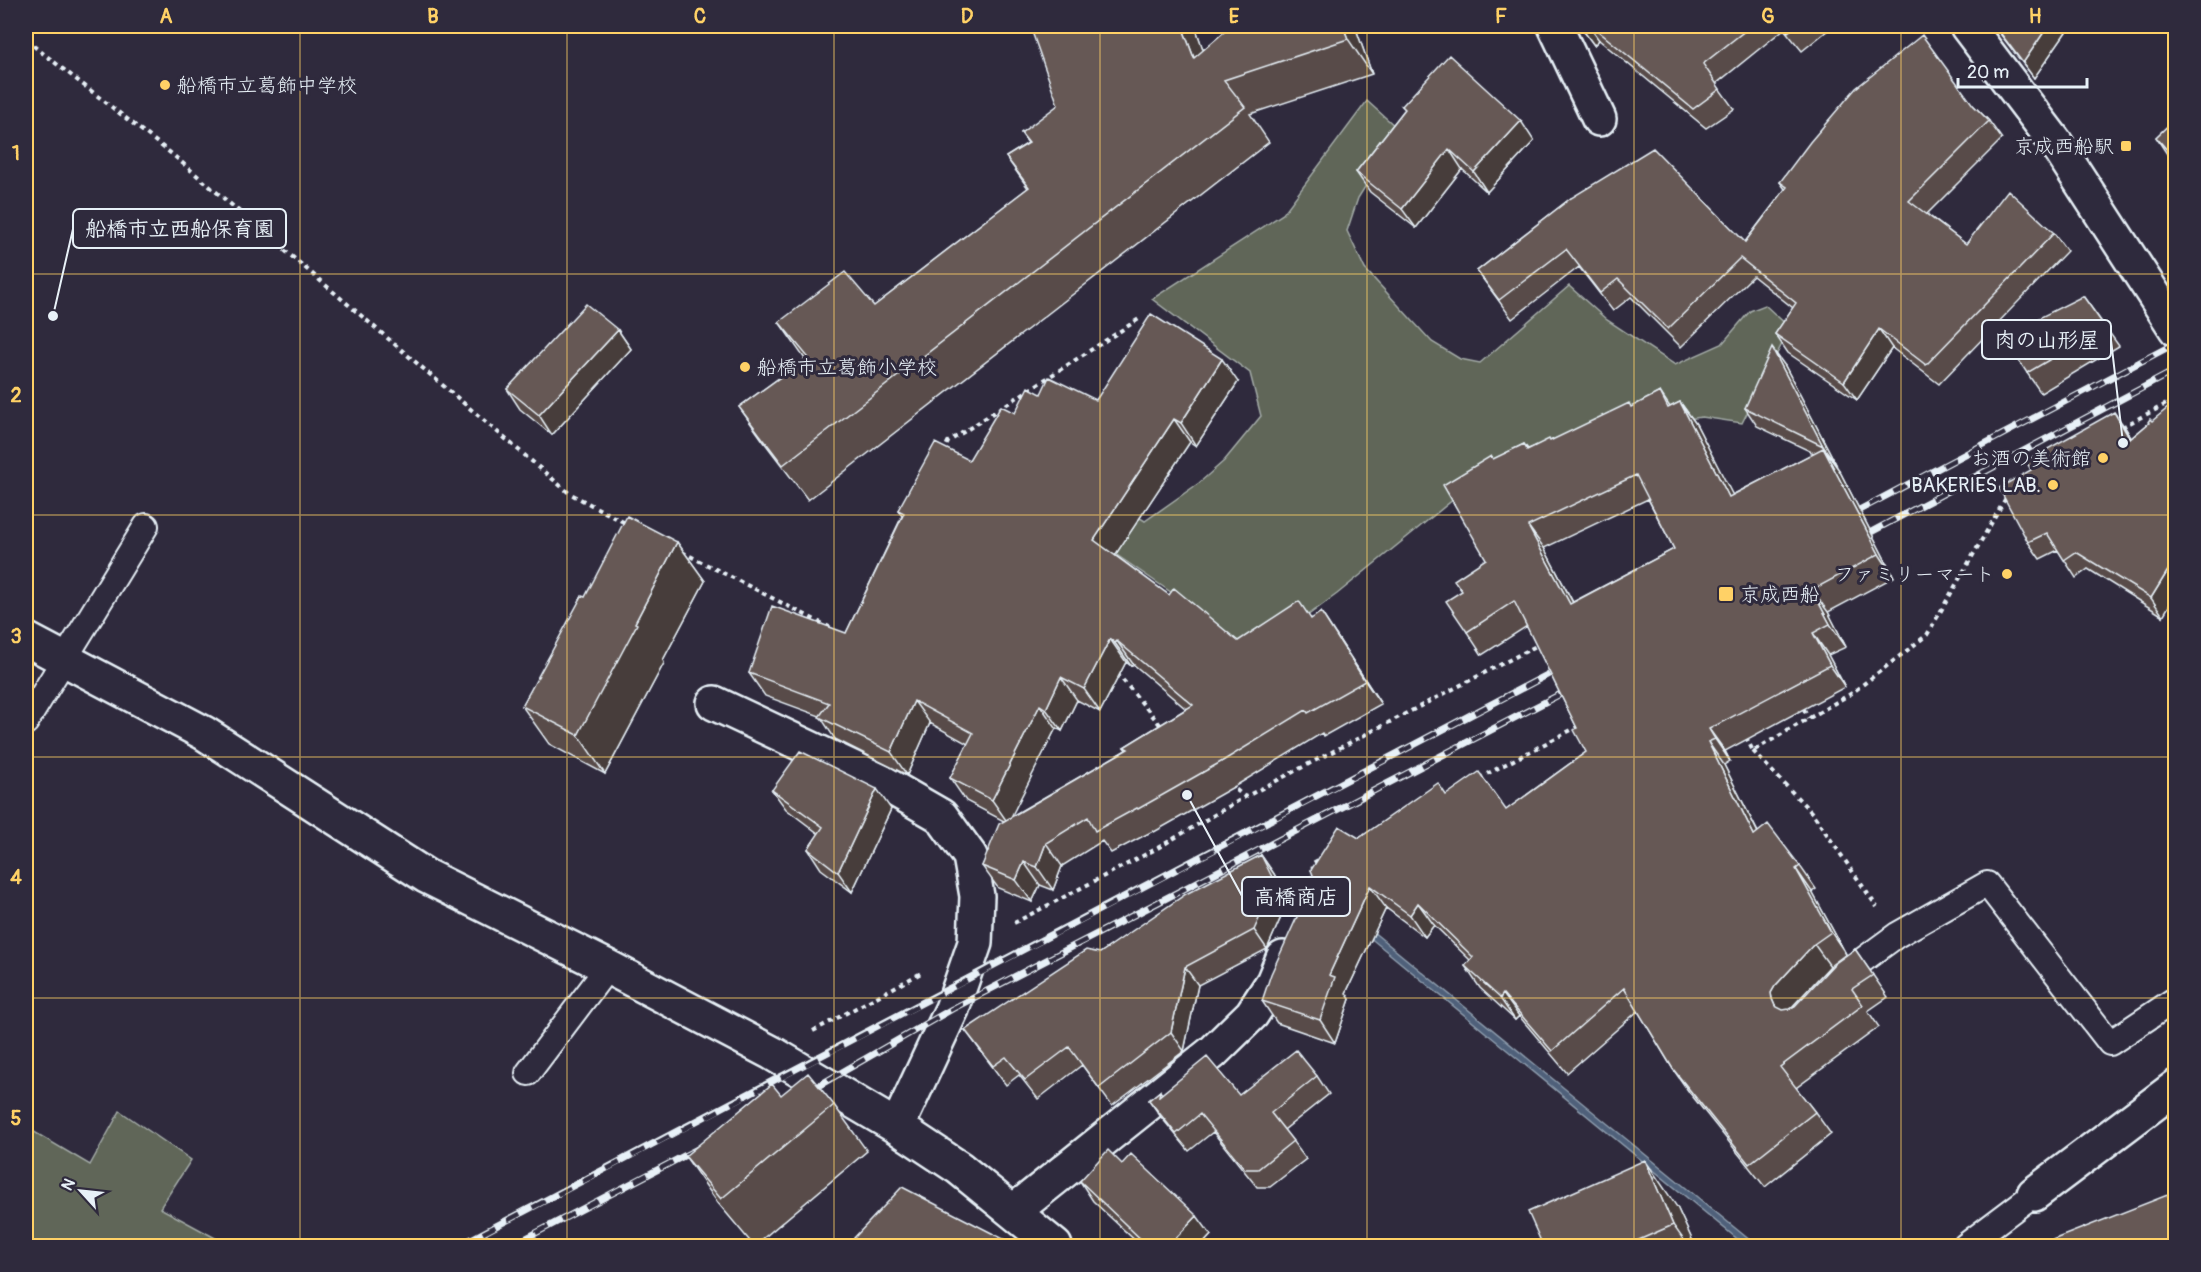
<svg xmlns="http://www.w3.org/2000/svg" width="2201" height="1272" viewBox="0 0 2201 1272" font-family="Pangolin,'Klee One',sans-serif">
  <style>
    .green { fill: #606659; stroke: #a4aca8; stroke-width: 1.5 }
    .water { fill: #4f617a; stroke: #8c9bac; stroke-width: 1.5 }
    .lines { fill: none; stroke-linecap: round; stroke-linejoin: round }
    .service-casing { stroke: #e8f1f8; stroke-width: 28 }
    .minor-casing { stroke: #e8f1f8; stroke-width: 38 }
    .tertiary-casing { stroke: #e8f1f8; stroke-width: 38 }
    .path { stroke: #e8f1f8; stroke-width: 4; stroke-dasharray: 4.5 4.5; stroke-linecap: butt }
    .service { stroke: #2f2a3d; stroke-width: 24 }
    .minor { stroke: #2f2a3d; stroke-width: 33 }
    .tertiary { stroke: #2f2a3d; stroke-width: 33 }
    .rail-casing { stroke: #e8f1f8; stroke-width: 7 }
    .rail { stroke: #2f2a3d; stroke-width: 4.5; stroke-dasharray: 14; stroke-linecap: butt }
    .wall { fill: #584c48; stroke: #e8f1f8; stroke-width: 1.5; fill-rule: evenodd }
    .shaded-wall { fill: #473e3b; stroke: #e8f1f8; stroke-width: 1.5 }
    .building { fill: #665854; stroke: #e8f1f8; stroke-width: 1.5; fill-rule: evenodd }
    .grid { fill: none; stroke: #ffd166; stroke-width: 1.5; stroke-opacity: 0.55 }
    .poi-dot { fill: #ffd166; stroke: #2f2a3d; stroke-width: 2 }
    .labels { text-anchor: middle; stroke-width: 6; stroke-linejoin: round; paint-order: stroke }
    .poi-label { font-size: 20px; fill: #e8f1f8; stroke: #2f2a3d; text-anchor: end }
    .leader { fill: none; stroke: #e8f1f8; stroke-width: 2 }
    .callout-dot { fill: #e8f1f8; stroke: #2f2a3d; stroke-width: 2 }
    .callout { fill: #2f2a3d; stroke: #e8f1f8; stroke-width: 2 }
    .callout-label { font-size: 21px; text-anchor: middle; font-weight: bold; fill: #e8f1f8 }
    .neatline { fill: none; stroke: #ffd166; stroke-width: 2 }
    .grid-label { font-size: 20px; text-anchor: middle; font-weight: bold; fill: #ffd166 }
  </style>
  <rect width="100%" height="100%" fill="#2f2a3d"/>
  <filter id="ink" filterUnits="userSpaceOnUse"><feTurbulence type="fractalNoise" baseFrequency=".0167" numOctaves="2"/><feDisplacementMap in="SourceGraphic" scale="12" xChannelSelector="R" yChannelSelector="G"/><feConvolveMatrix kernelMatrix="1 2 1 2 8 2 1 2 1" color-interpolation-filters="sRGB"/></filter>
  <g filter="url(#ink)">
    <path class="green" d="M1367,101l30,27 -8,21 -31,49 -11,33 18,38 67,73 28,17 20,4 89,-77 38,34 68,45 47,-21 28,-33 15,-6 25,23 -48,95 -40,-6 -15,2 -233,80 -117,95 -86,63 -73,-60 -121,-83 16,-38 72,45 54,-38 25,-22 37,-45 -11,-43 -98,-74 131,-85z
      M120,1111l71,49 -31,48 70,38h-204v-119l64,38z"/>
    <path class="water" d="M1339,904l418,342h-11l-411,-337z"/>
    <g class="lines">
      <defs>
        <path id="service" d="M26,722l120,-196
          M1837,979l60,-44 90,-51 123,159 66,-44
          M528,1073l80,-106
          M1965,1246l69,-52"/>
        <path id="minor" d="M1555,26l44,93
          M26,639l178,94 222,143 182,91 164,86 125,74 62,41 96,78
          M714,703l168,79 59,34 29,40 7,40 -2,47 -23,66 -55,118
          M2034,1194l142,-107
          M1014,1211l199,-159 39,-38 21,-32 10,-24"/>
        <path id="tertiary" d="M1967,26l88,116 121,187"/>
      </defs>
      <use href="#service" class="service-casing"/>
      <use href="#minor" class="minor-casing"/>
      <use href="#tertiary" class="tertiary-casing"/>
      <path class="path" d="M26,40l147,115 396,338 58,31
        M2122,427l54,-28
        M943,453l5,-11 194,-125
        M682,552l151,77
        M1117,673l45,54
        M1804,709l4,9
        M1746,737l7,14 99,-58 75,-58 80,-139
        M1753,751l60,63 64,93
        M1479,778l100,-52
        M1229,784l16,13
        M1311,889l2,-26 7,-4
        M1014,923l140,-73 91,-53 295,-153
        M813,1031l110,-59"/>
      <use href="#service" class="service"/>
      <use href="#minor" class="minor"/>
      <use href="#tertiary" class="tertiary"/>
      <defs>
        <path id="rail" d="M1844,518l332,-175
          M1858,539l318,-169
          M804,1094l148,-85 624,-323
          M458,1246c370,-191 738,-387 1108,-581
          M511,1246l192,-100"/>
      </defs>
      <use href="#rail" class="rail-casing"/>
      <use href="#rail" class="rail"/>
    </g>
    <path class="wall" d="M1195,26l8,24 28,-24h124l17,48 -122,40 19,28 -461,358 -44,-58 -25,-35 66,-48 -26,-37 95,-16 154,-118 -22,-31 22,-14 -7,-10z
      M1580,26h253l-31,25 -18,-22 -68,55 18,25 -28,19 -107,-88 -5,5z
      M1994,26h76l-36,52z
      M1973,105l16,16 13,18 -75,75 39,30 88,-11 13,18 -128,133 -47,-36 -35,52 -69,-47 -13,-19 18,-26 -40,-32 -72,71 -50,-50 -18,14 -34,-44 -67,52 -35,-48 94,-73 174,44 40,-53 -5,-7z
      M1402,106l132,35 -47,51 -25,-23 -46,59 -46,-36 -14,-20 49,-63z
      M2175,119v45l-6,-7 -13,-20z
      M2083,296l36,50 -78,47 -14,-20z
      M618,330l13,19 -79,86 -32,-26 -13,-20z
      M1785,366l51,98 -2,-1 5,7 55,107 -66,35 18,35 -18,8 17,32 -120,64 5,10 -6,4 34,67 42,34 16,23 -4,3 34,62 -16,12 -40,43 5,-3 60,-57 33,48 -20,14 11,16 -83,61 19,24 16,22 -66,53 -76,-95 -16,-23 -35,-58 -71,62 -48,-57 -4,4 -35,-32 -15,-22 5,-6 -36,-35 -9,12 -39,-29 -40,85 4,6 -15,44 -58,-20 -15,-22 97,-163 87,-43 60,15 80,-58 -9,-24 -50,-102 -45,29 -15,-23 -5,-41 24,-32 8,-100 30,-15 4,5 22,-8 82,-34 28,-15 10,15 10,-5 16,22 36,71 82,-42 -57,-27 -12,-18zM1648,499l26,50 -101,53 -29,-54z
      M1238,382l-42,64 -6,-4 -75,113 54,40 69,46 73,-23 25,17 45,69 -57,32 -2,-3 -85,52 -83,47 -1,-1 -42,22 -9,-12 -40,25 -9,24 -13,-5 -8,17 -34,-14 -16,-22 22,-45 -38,-20 -16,-23 18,-34 -38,-21 -23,52 -72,-36 -15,-23 -55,-20 -16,-23 97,-40 56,-117 -4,-6 71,-50 46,-47 26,-19 55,6zM1126,662l5,4 2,-2 53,45 -62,38 2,3 -116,67 46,-89 6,3 15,-31 23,12z
      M2150,419l13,197 -75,-47 -12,9 -18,-28 -18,9 -12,-17 3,-72 95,-41 5,9 18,-15z
      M677,542l28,39 -42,79 1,3 -59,111 -56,-30 -27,-38 63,-109z
      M772,790l119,19 -39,83 -31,-23 -13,-20 11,-15 -33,-25z
      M1261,855l13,19 14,27 -21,48 -69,36 -14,66 -72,55 -30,-41 -44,34 -19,-24 -13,10 -41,-55 135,-77z
      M1317,1076l12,18 -45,36 22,29 -36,28h-13l-44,-55 -24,19 -28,-34 -12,-17 11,-9 2,3 77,1z
      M781,1095l53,10 33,46 -113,95 -36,-43 -33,-47z
      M1122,1164l89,71 -10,11h-60l-48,-45 -13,-20z
      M1677,1207l18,39h-152z"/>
    <path class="shaded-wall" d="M1182,26h13l23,67 -24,-35z
      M1343,26h12l17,48 -24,-35z
      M1580,26h9l10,14 -5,5z
      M2048,26h22l-36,52 -11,-15z
      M1521,121l13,20 -47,51 -13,-20z
      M1449,149l13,20 -46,59 -14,-19z
      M1879,329l13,19 -35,52 -13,-18z
      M618,330l13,19 -79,86 -13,-20z
      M1772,348l13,18 51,98 -13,-18z
      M1222,359l16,23 -42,64 -15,-23z
      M1680,402l16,22 49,95 -16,-22z
      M2114,412l12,17 16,28 -12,-18z
      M1174,419l16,23 -80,121 -16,-23z
      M1823,448l16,22 55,107 -15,-23z
      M1528,526l16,22 41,78 -15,-22z
      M677,542l28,39 -42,79 1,3 -59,111 -27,-39 57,-112z
      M2175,559v37l-12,20 -12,-18z
      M1812,590l16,22 18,35 -16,-23z
      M1321,612l60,92 -16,-23z
      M1813,633l15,22 17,32 -15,-22z
      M1110,639l16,23 -26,50 -16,-23z
      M1117,641l16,23 -2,2 -16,-23z
      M1061,677l16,23 -15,31 -16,-22z
      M914,701l16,22 -23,52 -16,-23z
      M1040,705l16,23 -48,95 -16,-23z
      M1709,729l16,22 5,10 -15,-22z
      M1708,742l16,23 46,92 -16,-22z
      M877,789l14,20 -39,83 -14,-20z
      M1046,843l16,23 -9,24 -16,-23z
      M1261,855l13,19 14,27 -21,48 -13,-19z
      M1024,862l16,23 -8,17 -16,-22z
      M1796,869l16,23 34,62 -15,-22z
      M1370,886l16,22 -40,85 4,6 -15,44 -15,-23 9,-45z
      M1418,903l16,22 -9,12 -15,-22z
      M1814,944l16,22 -39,42 -4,7 -12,-9 -3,-7 -1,-6 4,-7z
      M1185,967l13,18 -14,66 -13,-19z
      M1503,994l16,22 -4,4 -15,-22z
      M1645,1160l32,47 18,39h-7l-15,-21z
      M1197,1216l14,19 -10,11h-33z"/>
    <path class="building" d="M1030,26h152l12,32 37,-32h112l5,13 -124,41 21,27 -462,358 -44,-58 69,-50 -29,-35 66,-50 29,34 155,-119 -23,-30 23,-14 -8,-10 37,-28z
      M1592,26h159l-48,38 17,25 -27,20z
      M1784,26h12l-8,6z
      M1995,26h53l-25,37z
      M1922,35l51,70 16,16 -80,80 57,43 42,-54 46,43 -128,132 -47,-36 -35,53 -69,-48 21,-31 -56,-45 -72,71 -50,-50 -18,14 -34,-44 -67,51 -22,-29 94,-73 82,-50 92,94 42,-55 -7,-5 30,-40 46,-54z
      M1449,55l72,66 -47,51 -25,-23 -47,60 -46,-37 49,-63 -3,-3z
      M2175,119v40l-19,-22z
      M2083,296l22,31 -78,46 -24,-37z
      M586,304l32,26 -79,85 -32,-26z
      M1151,314l71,45 -41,64 -7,-4 -80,121 75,55 5,-7 64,53 61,-40 12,18 10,-7 44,69 -57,32 -2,-3 -85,52 -83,47 -1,-1 -42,23 -7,-14 -42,26 -9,24 -13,-5 -8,18 -34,-14 17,-42 129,-75 -4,-2 69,-42 -76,-64 -2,2 -5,-4 -26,50 -23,-12 -15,32 -6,-4 -48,95 -42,-22 23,-45 -59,-32 -23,51 -72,-35 10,-14 -80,-30 23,-67 74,27 58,-120 -6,-3 37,-67 34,17 32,-54 14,7 13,-26 13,7 8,-17 47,23z
      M1772,348l51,98 -78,-38z
      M1660,392l8,16 12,-6 49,95 94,-49 56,106 -67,36 18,34 -17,9 17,32 -121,64 6,10 -7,3 46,93 14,-11 32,42 -4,3 35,63 -17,12 -39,42 -4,7 1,6 3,7 8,4 6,-1 6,-3 39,-42 21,-15 18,26 -21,14 11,16 -83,62 35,45 -66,52 -76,-95 -49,-81 -72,63 -49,-57 -3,4 -35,-32 8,-9 -55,-54 -8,12 -40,-29 -41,89 6,2 -15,43 -58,-19 9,-27 41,-90 1,-9 -2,-5 28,-44 20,12 79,-55 8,12 33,-23 27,38 80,-58 -12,-22 3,-2 -63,-127 -47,31 -21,-31 16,-10 -8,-11 32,-21 -43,-74 48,-29 2,3 31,-15 3,6 22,-11 1,2 79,-38 2,4zM1636,475l38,74 -104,55 -42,-78z
      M2175,402v157l-24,39 -75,-46 -12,8 -17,-27 -19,9 -29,-54 32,-18 -5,-9 88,-49 16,27 19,-16 -1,-1 2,-3 2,2z
      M627,516l50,26 -42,81 2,1 -59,111 -56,-29 60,-110 3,1z
      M800,751l77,38 -39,83 -30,-23 15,-22 -51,-37z
      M1261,855l14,28 -21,47 -69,37 -14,65 -72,56 -30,-41 -44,33 -19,-23 -13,9 -28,-36 121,-80 14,3 86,-59z
      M1296,1050l21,26 -46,37 22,28 -35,28h-13l-45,-55 -24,20 -27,-34 11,-9 -1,5 48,-39 32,38z
      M808,1073l26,32 -113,94 -36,-43 87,-72 9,11z
      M1108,1150l14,14 9,-10 66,62 -29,30h-20l-68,-65z
      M1645,1160l28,65 -48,21h-82l-15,-34z
      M902,1187l115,59h-154l-9,-8z
      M2175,1192v54h-138z
      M1963,1241l3,5h-11z"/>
  </g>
  <path class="grid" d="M300,26v1220M567,26v1220M834,26v1220M1100,26v1220M1367,26v1220M1634,26v1220M1901,26v1220M26,274h2150M26,515h2150M26,757h2150M26,998h2150"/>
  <g class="poi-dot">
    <circle cx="165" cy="85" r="6"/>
    <rect x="2120" y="140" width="12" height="12" rx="3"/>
    <circle cx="745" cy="367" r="6"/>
    <circle cx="2103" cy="458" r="6"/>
    <circle cx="2053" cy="485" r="6"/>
    <circle cx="2007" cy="574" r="6"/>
    <rect x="1718" y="586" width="16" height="16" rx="3"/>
  </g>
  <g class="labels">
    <g class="poi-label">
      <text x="177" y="92" text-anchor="start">船橋市立葛飾中学校</text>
      <text x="2114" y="153">京成西船駅</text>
      <text x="757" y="374" text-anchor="start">船橋市立葛飾小学校</text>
      <text x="2091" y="465">お酒の美術館</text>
      <text x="2041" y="492">BAKERIES LAB.</text>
      <text x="1995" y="581">ファミリーマート</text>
      <text x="1740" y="601" text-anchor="start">京成西船</text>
    </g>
  </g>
  <path class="leader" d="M53 316L73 229M2123 443L2111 340M1187 795L1242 896"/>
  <g class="callout-dot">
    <circle cx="53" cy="316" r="6"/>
    <circle cx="2123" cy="443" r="6"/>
    <circle cx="1187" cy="795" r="6"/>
  </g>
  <g class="callout">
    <rect x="73" y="209" width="213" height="39" rx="6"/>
    <rect x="1982" y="320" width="129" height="39" rx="6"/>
    <rect x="1242" y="877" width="108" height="39" rx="6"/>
  </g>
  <g class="callout-label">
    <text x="180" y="236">船橋市立西船保育園</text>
    <text x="2047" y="347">肉の山形屋</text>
    <text x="1296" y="904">高橋商店</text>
  </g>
  <rect width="2201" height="1272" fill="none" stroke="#2f2a3d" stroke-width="66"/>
  <g transform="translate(81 1191) rotate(297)" stroke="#2f2a3d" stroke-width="4.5" paint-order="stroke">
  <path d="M0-4.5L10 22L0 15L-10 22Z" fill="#e8f1f8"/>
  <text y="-9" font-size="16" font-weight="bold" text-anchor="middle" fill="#e8f1f8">N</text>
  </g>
  <path d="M1958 78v9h129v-9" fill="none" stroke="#e8f1f8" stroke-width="3"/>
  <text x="1967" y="78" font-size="18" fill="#e8f1f8" stroke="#2f2a3d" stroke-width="4.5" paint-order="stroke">20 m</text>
  <rect x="33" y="33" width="2135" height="1206" class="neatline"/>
  <g class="grid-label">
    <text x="166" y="23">A</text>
    <text x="433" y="23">B</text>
    <text x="700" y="23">C</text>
    <text x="967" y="23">D</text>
    <text x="1234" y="23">E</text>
    <text x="1501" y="23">F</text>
    <text x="1768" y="23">G</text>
    <text x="2035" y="23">H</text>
    <text x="16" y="160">1</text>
    <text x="16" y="402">2</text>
    <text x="16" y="643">3</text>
    <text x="16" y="884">4</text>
    <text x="16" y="1125">5</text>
  </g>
</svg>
